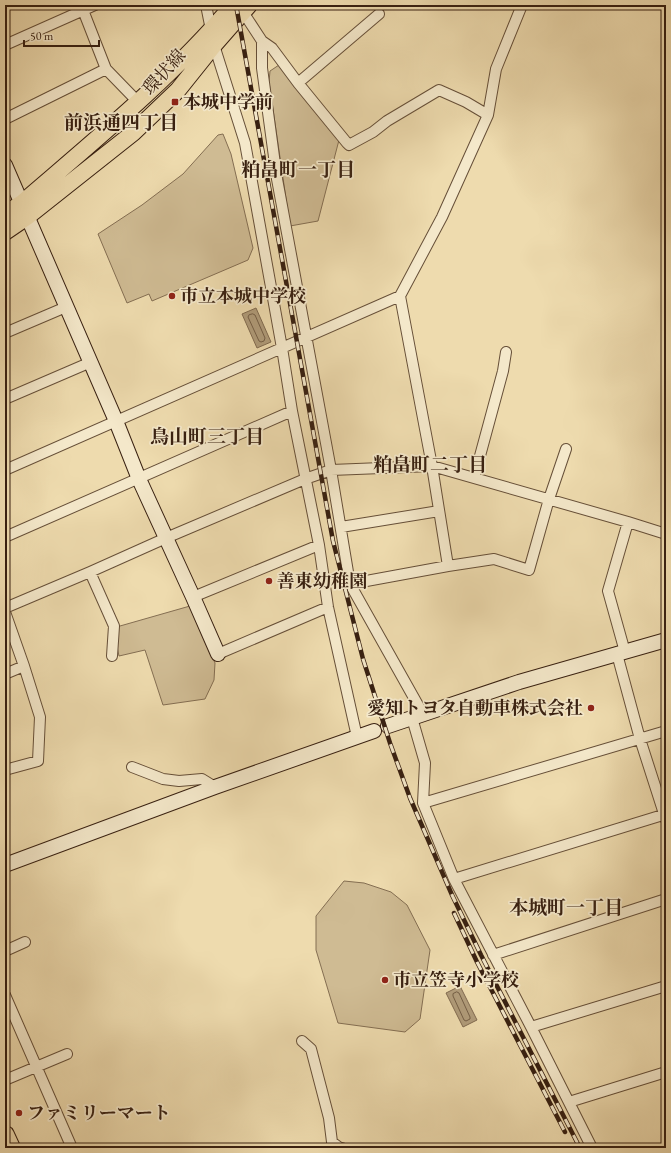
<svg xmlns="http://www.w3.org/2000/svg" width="671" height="1153" viewBox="0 0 671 1153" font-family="'EB Garamond','Noto Serif JP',serif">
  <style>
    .green { fill: #cfbb93; stroke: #846e52 }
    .water { fill: #b09b79; stroke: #806a4f }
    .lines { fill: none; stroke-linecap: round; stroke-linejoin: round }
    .shore { stroke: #745e45; stroke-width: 1 }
    .street-casing { stroke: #664f38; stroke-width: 12 }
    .secondary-casing { stroke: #382011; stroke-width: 16 }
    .primary-casing { stroke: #382011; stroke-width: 18 }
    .highway-casing { stroke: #382011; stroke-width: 20 }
    .street { stroke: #f4e8ca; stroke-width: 10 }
    .secondary { stroke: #f4e8ca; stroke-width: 14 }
    .primary { stroke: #eedbae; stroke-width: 16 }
    .highway { stroke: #eedbae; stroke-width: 18 }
    .rail-casing { stroke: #382011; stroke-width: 4.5 }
    .rail { stroke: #f4e8ca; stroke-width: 3; stroke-dasharray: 9; stroke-linecap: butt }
    .poi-dot { fill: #8f2418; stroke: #f4e8ca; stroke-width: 1.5 }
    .labels { text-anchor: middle; stroke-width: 3.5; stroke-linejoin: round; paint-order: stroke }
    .street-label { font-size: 18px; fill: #382011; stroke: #f4e8ca }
    .poi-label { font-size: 18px; font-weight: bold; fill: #382011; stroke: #f4e8ca; text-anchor: start }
    .neighbourhood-label { font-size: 19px; font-weight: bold; fill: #382011; stroke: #f4e8ca }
  </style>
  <rect width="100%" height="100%" fill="#eedbae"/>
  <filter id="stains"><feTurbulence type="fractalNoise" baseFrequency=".005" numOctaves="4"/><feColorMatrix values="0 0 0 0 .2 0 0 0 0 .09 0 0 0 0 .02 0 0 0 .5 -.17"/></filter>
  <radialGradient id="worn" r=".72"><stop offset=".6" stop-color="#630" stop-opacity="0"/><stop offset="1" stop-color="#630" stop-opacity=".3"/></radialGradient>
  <path class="green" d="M279,65l60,75 -21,81 -28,5 -21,-144 1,-11z
    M223,134l8,20 22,94 -5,12 -96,41 -3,-7 -22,9 -29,-69 44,-29 41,-31 35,-39z
    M190,606l25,57 -1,17 -9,19 -42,6 -18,-55 -26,6 -6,-28z
    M344,881l20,2 27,9 16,13 23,45 -10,69 -15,13 -67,-9 -22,-73v-34z"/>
  <path class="water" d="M256,308l15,34 -14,6 -15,-34z
    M460,986l17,34 -14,7 -17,-34z"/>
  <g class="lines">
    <path class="shore" d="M253,314l2,1 10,23 -1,3 -3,1 -2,-1 -11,-24 1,-2z
      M457,992l2,1 11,24v2l-4,2 -2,-1 -11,-24v-2z"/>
    <defs>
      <path id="street" d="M81,5l25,64 32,33
        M206,5l8,40 31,98 37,205 10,63 27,134 9,62 29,130
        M243,12l19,29 10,7 26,35 49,60 2,2 24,-13 14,-11 52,-31 27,12 22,13
        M262,41v27l15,111 54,291 19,114 73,130
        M5,45l90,-40
        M298,83l81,-69
        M5,119l101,-50
        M400,296l32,170 16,100
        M5,333l61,-26
        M5,399l86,-37
        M5,470l395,-174 42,-79 46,-102 8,-46 26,-64
        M474,478l29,-107 3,-19
        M341,527l98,-16
        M5,537l287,-126
        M90,572l24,54 -2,30
        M350,584l98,-18 46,-7 35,11 20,-71 17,-50
        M193,597l126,-52
        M5,608l85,-36 76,-34 139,-59 26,-9 101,-4 196,56 38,12
        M5,612l19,54 16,51 -2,44 -33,9
        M625,652l-17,-61 20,-69
        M218,654l110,-47
        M617,654l23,85 26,81
        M5,674l19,-8
        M412,718l13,45 -2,40 31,76 77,148 61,121
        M132,767l31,12 16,2 23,-2 13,8
        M423,803l243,-72
        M454,879l212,-65
        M5,951l20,-9
        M493,955l173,-56
        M5,995l67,153
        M531,1027l135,-41
        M302,1041l9,8 18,69 3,24 8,6h2
        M5,1080l62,-26
        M569,1102l97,-30"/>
      <path id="secondary" d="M5,165l111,256 23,58 54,118 25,57
        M388,726l131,-44 147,-42
        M5,865l210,-78 159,-56"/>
      <path id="primary" d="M5,214l17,-11c73,-63 148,-124 211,-198
        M5,232l22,-15 106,-84 45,-43 36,-45 35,-40"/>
      <path id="highway" d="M5,1135l6,13"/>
    </defs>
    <use href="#street" class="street-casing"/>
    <use href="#secondary" class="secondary-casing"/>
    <use href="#primary" class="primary-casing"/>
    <use href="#highway" class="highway-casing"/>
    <use href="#street" class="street"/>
    <use href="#secondary" class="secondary"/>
    <use href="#primary" class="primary"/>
    <use href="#highway" class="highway"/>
    <defs>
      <path id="rail" d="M236,5l97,536 30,118 27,84 20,55 42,97 29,60 99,193
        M454,913l23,49 88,170"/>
    </defs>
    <use href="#rail" class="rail-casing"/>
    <use href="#rail" class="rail"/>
  </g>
  <g class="poi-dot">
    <rect x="171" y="98" width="8" height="8" rx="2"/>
    <circle cx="172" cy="296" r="4"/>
    <circle cx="269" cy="581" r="4"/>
    <circle cx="591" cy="708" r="4"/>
    <circle cx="385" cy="980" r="4"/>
    <circle cx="19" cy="1113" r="4"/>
  </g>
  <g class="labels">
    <g class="street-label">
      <text transform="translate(164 72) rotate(-48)" y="6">環状線</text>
    </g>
    <g class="poi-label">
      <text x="183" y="108">本城中学前</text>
      <text x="180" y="302">市立本城中学校</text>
      <text x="277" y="587">善東幼稚園</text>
      <text x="583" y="714" text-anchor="end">愛知トヨタ自動車株式会社</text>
      <text x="393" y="986">市立笠寺小学校</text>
      <text x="27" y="1119">ファミリーマート</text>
    </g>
    <g class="neighbourhood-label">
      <text x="121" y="129">前浜通四丁目</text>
      <text x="298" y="176">粕畠町一丁目</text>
      <text x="207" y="443">鳥山町三丁目</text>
      <text x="430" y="471">粕畠町二丁目</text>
      <text x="566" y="914">本城町一丁目</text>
    </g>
  </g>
  <rect width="671" height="1153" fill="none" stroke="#eedbae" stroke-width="20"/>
  <rect x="6" y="6" width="659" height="1141" fill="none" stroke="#382011" stroke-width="2"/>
  <rect x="10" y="10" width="651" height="1133" fill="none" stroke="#382011"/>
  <path d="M24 40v6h75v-6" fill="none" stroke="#382011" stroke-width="2"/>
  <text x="30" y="40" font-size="12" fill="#382011" stroke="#f4e8ca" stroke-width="3" paint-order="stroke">50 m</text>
  <rect width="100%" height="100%" filter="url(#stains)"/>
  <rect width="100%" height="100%" fill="url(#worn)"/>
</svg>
